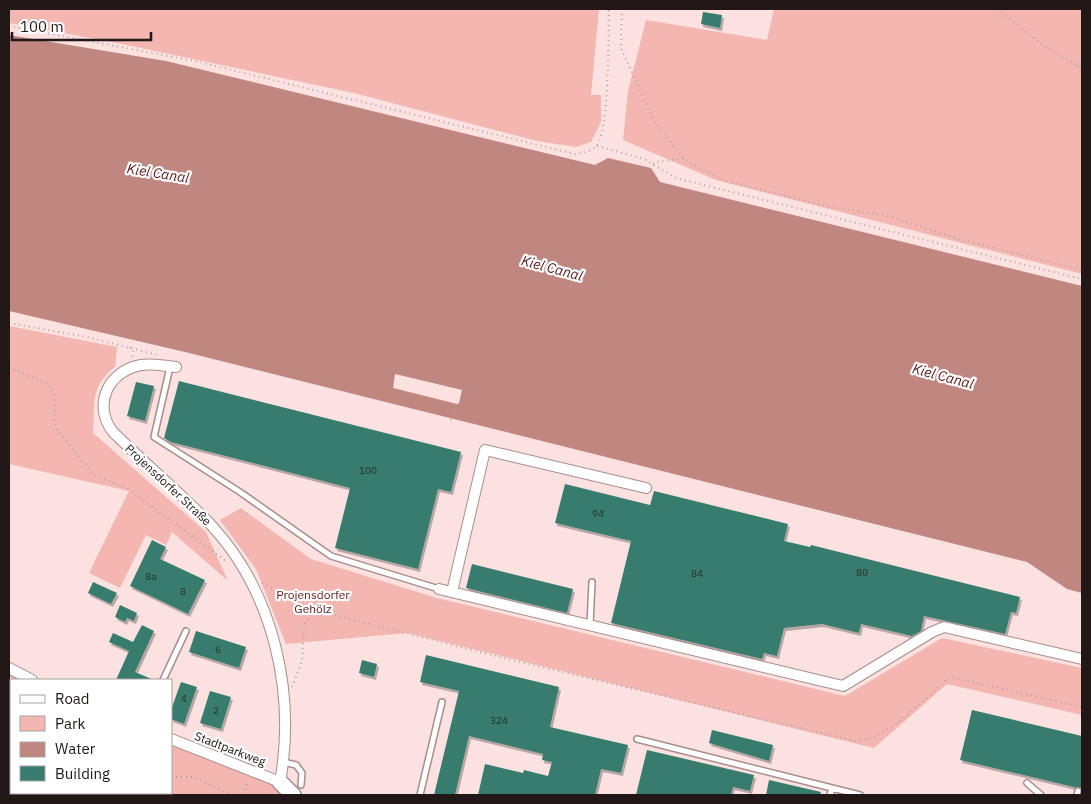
<svg xmlns="http://www.w3.org/2000/svg" width="1091" height="804" viewBox="0 0 1091 804" font-family="'IBM Plex Sans',sans-serif">
  <style>
    .green { fill: #f4b6b0 }
    .water { fill: #c08680 }
    .pier { fill: #fbe1df }
    .building { fill: #387c6e; filter: url(#shadow) }
    .lines { fill: none; stroke-linecap: round; stroke-linejoin: round }
    .lane-casing { stroke: #a68e8c; stroke-width: 8 }
    .street-casing { stroke: #a68e8c; stroke-width: 12 }
    .secondary-casing { stroke: #a68e8c; stroke-width: 18 }
    .path { stroke: #b6a2a0; stroke-width: 2; stroke-dasharray: 1 4; stroke-linecap: butt }
    .lane { stroke: #fff; stroke-width: 5 }
    .street { stroke: #fff; stroke-width: 10 }
    .secondary { stroke: #fff; stroke-width: 15 }
    .labels { text-anchor: middle; stroke-width: 4.5; stroke-linejoin: round; paint-order: stroke }
    .number-label { font-size: 10px; fill: #26302c }
    .street-label { font-size: 12px; fill: #201716; stroke: #fff }
    .park-label { font-size: 12px; fill: #611919; stroke: #fff }
    .water-label { font-size: 14px; font-style: italic; fill: #5d1616; stroke: #fff }
  </style>
  <defs>
    <filter id="shadow"><feDropShadow dx="2" dy="3" stdDeviation="0" flood-color="#0004"/></filter>
  </defs>
  <rect width="100%" height="100%" fill="#fbe1df"/>
  <path class="green" d="M9,9h590l-8,86h10v27l-10,20 -15,5 -39,-6 -183,-48 -237,-50 -108,-20z
    M774,9h308v265l-366,-94 -93,-40 5,-49 18,-71 121,20z
    M9,326l108,21 -2,20c-25,19 -20,37 -22,66l113,99 22,49 -56,-49 -6,13 -20,-10 -26,53 -31,-15 40,-82 -120,-27z
    M241,508l70,51 126,39 408,98 97,-58 140,30v47l-135,-31 -73,64 -467,-115 -121,11 -30,-75 -36,-49z
    M9,674l14,6h-12v113h160v-48l95,34 13,8 5,8h-275z"/>
  <path class="water" d="M9,35l157,26 429,104 13,-7 43,10 9,14 422,104v307l-15,-4 -40,-27 -842,-210 -176,-41z"/>
  <path class="pier" d="M395,374l67,16 -3,13 -2,1 -64,-16z"/>
  <path class="building" d="M703,12l19,3 -2,13 -19,-4z
    M179,381l282,71 -10,40 -13,-3 -20,80 -83,-21 15,-60 -179,-46 -7,-4z
    M136,382l18,4 -9,35 -18,-5z
    M565,484l85,21 4,-14 134,33 -4,17 26,6 1,-2 209,52 -4,16 -5,-1 -6,22 -81,-18 -3,15 -9,5 -51,-12 -2,9 -37,-9 -38,4 -7,28 -13,-3 -2,6 -151,-36 20,-82 -76,-18z
    M152,540l14,7 -6,12 45,21 -17,34 -58,-28z
    M472,564l101,25 -6,24 -101,-25z
    M93,582l24,11 -6,11 -23,-11z
    M120,605l17,8 -3,8 -7,-3 -2,4 -10,-5z
    M142,625l12,6 -19,41 19,8h-38l13,-29 -20,-9 4,-9 20,9z
    M196,631l50,16 -7,21 -50,-16z
    M426,655l133,32 -9,40 78,18 -7,28 -20,-4 -6,26h-117l7,-31 38,9 1,-3 24,6 4,-14 -10,-2 1,-6 -74,-18 -14,59h-21l25,-104 -39,-9z
    M362,660l15,4 -3,13 -15,-4z
    M181,682l16,5 -13,37 -13,-5v-9z
    M210,691l21,6 -10,32 -21,-6z
    M972,710l110,26v53l-122,-29z
    M712,730l61,15 -4,16 -60,-18z
    M647,750l107,25 -4,16 -17,-4 -2,8h-95z
    M769,780l52,12 -1,3h-54z"/>
  <g class="lines">
    <defs>
      <path id="lane" d="M170,367l-16,70 86,55 91,64 108,33
        M590,625l2,-43
        M163,680l23,-49
        M637,739l195,49 -2,7
        M283,762l13,3 6,8 -1,12
        M1027,783l14,12
        M832,788l28,7
        M420,795l22,-93
        M1077,795l1,-4"/>
      <path id="street" d="M439,589l404,97 89,-54 12,-5 138,32
        M452,592l33,-142 161,38
        M9,668l23,12
        M171,739l109,43c16,-89 -6,-188 -68,-256 -31,-33 -67,-62 -99,-94 -21,-27 -5,-61 28,-67 11,-2 23,1 35,2"/>
      <path id="secondary" d="M280,782l13,13"/>
    </defs>
    <use href="#lane" class="lane-casing"/>
    <use href="#street" class="street-casing"/>
    <use href="#secondary" class="secondary-casing"/>
    <path class="path" d="M622,9l-1,39 32,71 27,35 11,10 35,17 104,26 55,8 74,24 123,31
      M998,9l47,38 37,21
      M9,26l186,35 380,93c7,-1 16,-2 21,-8 14,-15 12,-112 13,-137
      M1077,66l5,6
      M597,146l47,13 32,19 406,101
      M653,164l7,-3 25,-2
      M9,323l78,14 71,18
      M130,347l3,4 -1,8
      M9,368l40,16 6,12 -1,17 2,15 37,46 35,15 98,72
      M451,420l5,-16
      M262,583l52,27 193,49 348,82c31,0 71,-43 95,-64l132,30
      M292,687l10,-26 2,-36 10,-15
      M171,777h22l40,18
      M23,793v2
      M144,795l2,-2
      M245,795l2,-15"/>
    <use href="#lane" class="lane"/>
    <use href="#street" class="street"/>
    <use href="#secondary" class="secondary"/>
  </g>
  <g class="labels">
    <g class="number-label">
      <text x="368" y="474">100</text>
      <text x="598" y="517">94</text>
      <text x="862" y="576">80</text>
      <text x="697" y="577">84</text>
      <text x="151" y="580">8a</text>
      <text x="183" y="595">8</text>
      <text x="218" y="653">6</text>
      <text x="184" y="702">4</text>
      <text x="216" y="714">2</text>
      <text x="499" y="724">324</text>
    </g>
    <g class="street-label">
      <text transform="translate(168 485) rotate(43)" y="4">Projensdorfer Straße</text>
      <text transform="translate(230 749) rotate(21)" y="4">Stadtparkweg</text>
    </g>
    <g class="park-label">
      <text x="313" y="599">Projensdorfer<tspan x="313" dy="14">Gehölz</tspan></text>
    </g>
    <g class="water-label">
      <text transform="translate(158 173) rotate(9)" y="5">Kiel Canal</text>
      <text transform="translate(552 268) rotate(15)" y="5">Kiel Canal</text>
      <text transform="translate(943 376) rotate(15)" y="5">Kiel Canal</text>
    </g>
  </g>
  <rect width="1091" height="804" fill="none" stroke="#201716" stroke-width="20"/>
  <rect x="10" y="679" width="162" height="115" fill="#ffffff" stroke="#a6a2a2"/>
  <rect x="20" y="695" width="25" height="8" fill="#ffffff" stroke="#a6a2a2"/>
  <text x="55" y="704" font-size="15" fill="#201716">Road</text>
  <rect x="20" y="716" width="25" height="15" fill="#f4b6b0" stroke="#a6a2a2"/>
  <text x="55" y="729" font-size="15" fill="#201716">Park</text>
  <rect x="20" y="742" width="25" height="15" fill="#c08680" stroke="#a6a2a2"/>
  <text x="55" y="754" font-size="15" fill="#201716">Water</text>
  <rect x="20" y="766" width="25" height="15" fill="#387c6e" stroke="#a6a2a2"/>
  <text x="55" y="779" font-size="15" fill="#201716">Building</text>
  <path d="M12 32v8h139v-8" fill="none" stroke="#201716" stroke-width="2.5"/>
  <text x="20" y="32" font-size="15" fill="#201716" stroke="#ffffff" stroke-width="4" paint-order="stroke">100 m</text>
</svg>
